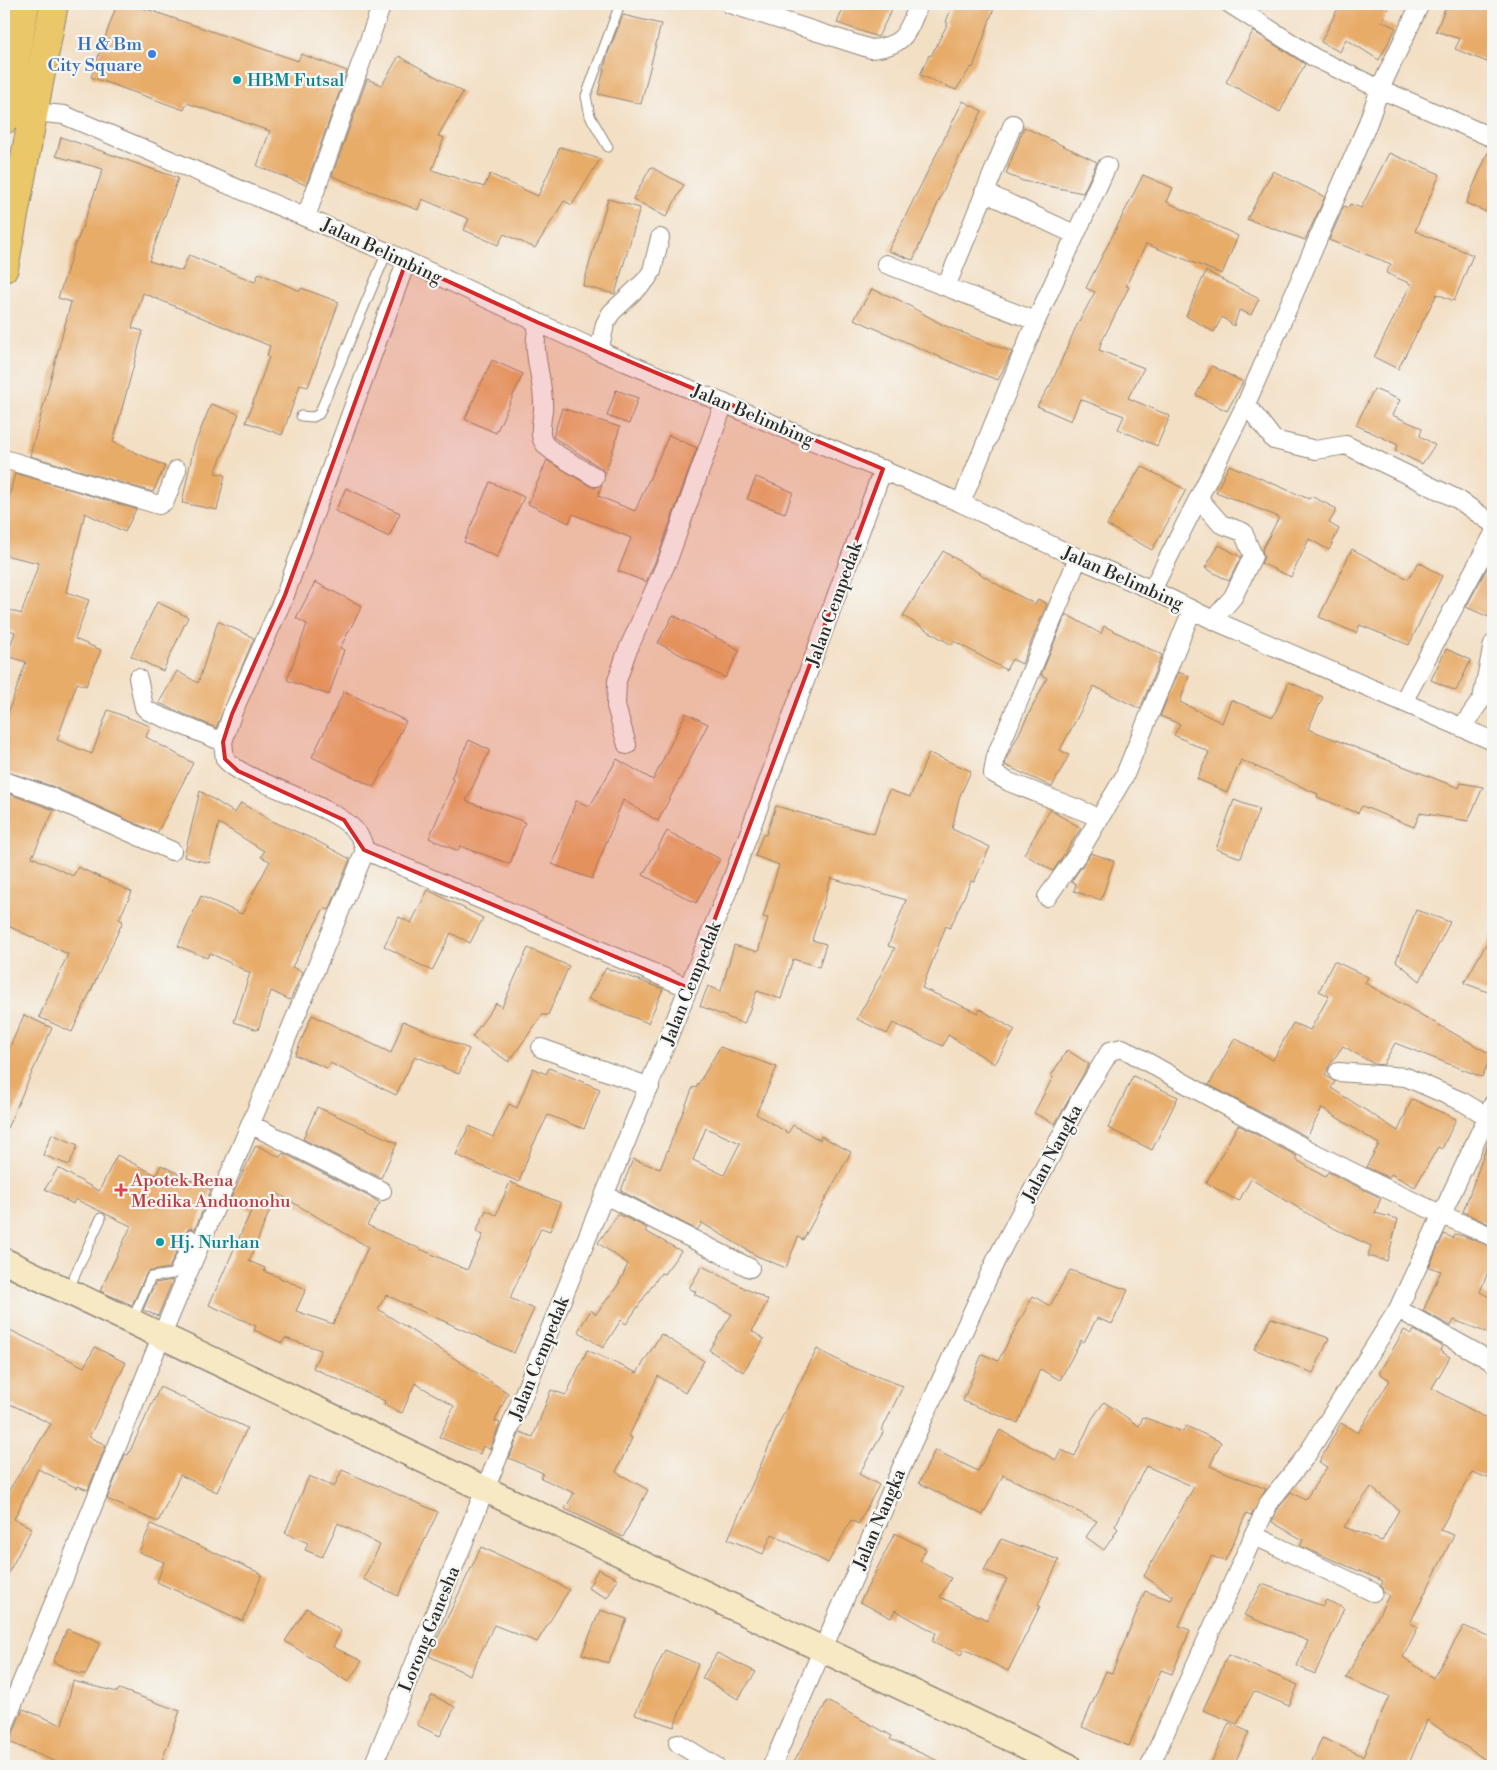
<svg xmlns="http://www.w3.org/2000/svg" width="1497" height="1770" viewBox="0 0 1497 1770" font-family="'Libre Bodoni',serif">
  <style>
    .building { fill: #e8ac69; fill-rule: evenodd }
    .lines { fill: none; stroke-linecap: round; stroke-linejoin: round }
    .lane-casing { stroke: #8f8578; stroke-width: 11 }
    .street-casing { stroke: #8f8578; stroke-width: 20 }
    .secondary-casing { stroke: #8f8578; stroke-width: 28 }
    .highway-casing { stroke: #8f8578; stroke-width: 30 }
    .lane { stroke: #fff; stroke-width: 9 }
    .street { stroke: #fff; stroke-width: 18 }
    .secondary { stroke: #f7e9c3; stroke-width: 25 }
    .highway { stroke: #eac769; stroke-width: 28 }
    .marked { fill: #d62828; fill-opacity: 0.2; stroke: #d62828; stroke-width: 4; stroke-linejoin: round }
    .shop-dot { fill: #3f7fe0; stroke: #f6f6f2; stroke-width: 2 }
    .culture-dot { fill: #0f9aa8; stroke: #f6f6f2; stroke-width: 2 }
    .health-dot { fill: #e0444e; stroke: #f6f6f2; stroke-width: 2 }
    .labels { text-anchor: middle; stroke-width: 4.5; stroke-linejoin: round; paint-order: stroke }
    .shop-label { font-size: 18px; fill: #366cbe; stroke: #f6f6f2; text-anchor: end }
    .culture-label { font-size: 18px; fill: #0d838f; stroke: #f6f6f2; text-anchor: start }
    .street-label { font-size: 18px; fill: #2b2b2b; stroke: #f6f6f2 }
    .health-label { font-size: 18px; fill: #be3a42; stroke: #f6f6f2; text-anchor: start }
  </style>
  <rect width="100%" height="100%" fill="#f6f6f2"/>
  <filter id="ink" filterUnits="userSpaceOnUse"><feTurbulence type="fractalNoise" baseFrequency=".02" numOctaves="2"/><feDisplacementMap in="SourceGraphic" scale="10" xChannelSelector="R" yChannelSelector="G"/><feConvolveMatrix kernelMatrix="1 2 1 2 8 2 1 2 1" color-interpolation-filters="sRGB"/></filter>
  <filter id="wash" filterUnits="userSpaceOnUse"><feTurbulence type="fractalNoise" baseFrequency=".0096" numOctaves="4" result="noise"/><feDisplacementMap in="SourceGraphic" scale="20" xChannelSelector="R" yChannelSelector="G"/><feGaussianBlur stdDeviation="1.12" result="paint"/><feColorMatrix in="noise" values="0 0 0 0 0 0 0 0 0 0 0 0 0 0 0 0 0 1.4 0 .05"/><feComposite in="paint" operator="in"/></filter>
  <g filter="url(#wash)">
    <rect width="100%" height="100%" fill="#f3dfc4"/>
    <g id="blocks">
      <path class="building" d="M117,4h15l166,57 3,-7 46,17 -41,114 -49,-19 13,-35 -83,-28 -3,7 -93,-33z
        M845,4h46l-2,4 3,1 -14,28 -41,-14z
        M953,4h28l13,4 -21,60 -2,-1 -15,23 -36,-15 9,-20 2,1 17,-33 -2,-1z
        M1340,4h50l-8,17 14,7 -17,32 -33,-21 -6,13 -19,-10z
        M1447,4h46v42l-6,16 -32,-13 5,-10 -24,-8z
        M623,15l38,9 -20,80 -43,-10 10,-41z
        M1253,31l52,33 -25,48 -54,-30z
        M399,56l64,36 -25,44 6,2 -12,32 52,17 6,-13 48,22 22,-49 40,12 -28,46 -8,-4 -29,47 -31,-14 -6,11 -34,-15 5,-11 -47,-20 -4,11 -86,-34 35,-97 15,6z
        M963,101l19,10 -34,69 -35,80 -25,-9z
        M1024,127l73,35 -14,31 -60,-12 -17,-7z
        M61,137l117,41 -29,83 33,10 7,-16 66,27 4,-9 41,18 1,-3 38,14 -31,85 -8,-2 -18,50 -36,-13 23,-65 -2,-1 3,-10 -127,-53 -11,35 11,3 -30,111 52,24 -12,26 -123,-36 41,-154 -13,-4 19,-59h1l25,-70 -47,-13z
        M1490,148h3v67l-27,-12z
        M1389,153l51,21 -25,57 58,24 -19,46 -17,-7 -39,75 -24,-12 37,-73 -25,-11 5,-9 -62,-24 15,-34 4,2 2,-4 11,4z
        M651,167l33,18 -18,32 -33,-18z
        M1273,171l52,26 -20,43 -58,-21z
        M1143,175l30,13 -6,14 71,34 -16,38 -76,-30 -20,42 3,1 -28,56 -2,7 45,18 -16,30 42,18 -13,30 -39,-17 6,-13 -44,-17 -9,22 -34,-15 15,-24 23,-53 20,-37 -9,-4z
        M608,199l32,9 -25,86 -32,-8z
        M1206,271l53,28 -8,16 -12,-5 -5,16 -12,-9 -8,15 -28,-16z
        M872,289l27,11 44,25 69,27 -14,28 -38,-14 -106,-47z
        M492,360l31,14 -27,59 -31,-14z
        M1212,366l31,16 -16,29 -31,-16z
        M1374,389l26,11 -8,15 30,13 -2,8 15,9 -13,19 -27,-13 3,-6 -42,-20z
        M616,390l22,8 -9,26 -22,-8z
        M211,404l28,10 -24,59 10,2 -8,35 -35,-7 12,-57z
        M562,408l58,19 -15,48 -4,-7 -48,-31z
        M669,435l28,13 -38,105 -13,29 -28,-11 13,-33 -58,-24 -4,9 -41,-19 19,-44 43,26 5,2 7,-4 -4,12 37,15z
        M1229,465l80,34 2,-3 26,13 -8,14 10,6 -10,21 -20,-11 -18,38 -30,-14 3,-6 -2,-7 17,-33 -63,-25z
        M1141,466l45,24 -34,60 -45,-25z
        M15,473l121,36 -11,23 -40,-19 -19,79 23,8 -14,39 26,11 -15,36 -9,-3 -20,57 35,14 16,-44 42,16 -4,11 47,26 -36,70 -105,-47 -48,-15v-47l22,-62 -19,-6 8,-24 -11,-4v-20l17,6 18,-51 -35,-8v-37z
        M756,477l37,15 -8,21 -38,-14z
        M490,482l34,15 -27,60 -33,-15z
        M346,488l54,25 -11,24 -54,-26z
        M1219,545l22,12 -12,24 -24,-13z
        M1352,549l56,30 11,-17 23,14 -33,69 -49,-20 -4,8 -37,-16z
        M943,551l57,35 35,18 3,-5 9,5 -25,60 -10,-5 -6,11 -52,-29 -2,4 -49,-29z
        M1493,557v62l-27,-12z
        M315,582l47,24 -22,42 4,2 -15,45 -42,-15 20,-56 -11,-6z
        M157,602l31,15 -25,54 -32,-15z
        M1066,614l35,20 3,-8 58,29 -22,54 -46,-23 -34,64 9,5 -17,32 -47,-22 2,-8 40,-79 -6,-3z
        M673,615l67,35 -15,28 -67,-35z
        M218,621l36,17 -38,90 -57,-25 18,-32 21,12z
        M1446,649l25,11 -15,31 -25,-11z
        M1178,672l11,4 -9,26 42,21 9,-23 42,17 16,-35 34,15 -15,32 151,59 2,-5 22,4 -15,34 -48,-8 -6,14 -52,-21 -4,7 -41,-16 1,-3 -77,-34 -14,32 -30,-13 12,-27 -35,-17 6,-11 -20,-8z
        M344,691l62,30 -32,66 -62,-30z
        M686,713l22,11 -50,97 -35,-21 -31,79 -40,-15 24,-63 14,5 27,-47 36,21z
        M469,740l21,10 -24,51 59,21 -15,42 -50,-18 -2,5 -29,-13 25,-58 -3,-2z
        M929,753l42,18 -12,27 -7,31 38,18 -16,35 -3,-1 -21,47 -4,-2 -24,62 56,25 2,-4 35,21 -20,34 -47,-29 -5,11 -50,-23 -6,11 -30,-15 38,-71 -7,-2 18,-46 -75,-22 -19,62 14,4 -7,23 -26,-8 -12,40 -24,-8 -13,33 -44,-18 8,-20 13,5 13,-46 24,7 10,-34 -5,-1 16,-52 -24,-9 8,-22 3,1 10,-29 98,28 15,-44 21,7z
        M200,791l35,22 6,-10 29,17 45,20 35,19 -20,49 -2,2 -4,-2 -32,59 11,5 -13,28 -19,-9 -13,39 -24,-8 16,-49 -40,-20 -3,5 -29,-12 23,-50 41,18 28,-53 -9,-4 3,-6 -45,-28 -10,40 -25,-6z
        M4,792l50,18 -22,47 41,19 5,-9 54,25 -13,27 4,2 -51,111 -33,-15 29,-63 -64,-30z
        M1234,800l25,9 -18,49 -25,-9z
        M1050,810l31,18 -28,43 -29,-17z
        M667,831l53,28 -24,44 -53,-28z
        M1091,853l23,8 -13,39 -27,-9 2,-7 -5,-2z
        M428,890l55,28 -13,25 -19,-10 -19,38 -48,-25 15,-29 12,6z
        M1416,910l34,12 -30,59 -24,-20z
        M1493,932v62l-29,-11z
        M528,948l41,18 -21,49h-6l-33,47 -37,-25 24,-34 6,4z
        M1334,961l34,16 -3,6 127,72 -10,22 -87,-34 -12,22 -9,-1 -31,-18 -14,20 -4,9 10,7 -4,6 67,43 14,-32 44,20 -14,30 -4,-2 -23,40 -24,-13 -2,4 -23,-11 13,-23 -57,-36 -15,29 -98,-52 26,-47 38,22 20,-37 17,7 19,-34 -10,-5z
        M606,968l57,21 -15,34 -60,-24z
        M24,1015l28,13 -48,107v-75z
        M312,1015l79,38 12,-32 66,28 -10,25 -44,-18 -19,39 -66,-32 -3,5 -32,-13z
        M720,1047l57,20 -21,47 32,19 5,-8 27,15 1,-4 30,16 -48,88 -5,-3 -12,31 -29,-12 -55,-33 -5,7 -76,-39 12,-32 27,10 33,-82 3,1zM706,1128l34,15 -16,32 -31,-15z
        M1067,1050l22,14 -34,60 -21,-11 19,-36 -2,-1z
        M533,1068l13,6 3,-6 51,21 -16,40 -36,-14 -17,34 -12,33 -63,-27 13,-29 24,11 16,-33 8,4z
        M1133,1076l45,21 -26,53 -44,-22z
        M317,1107l80,36 -16,35 -78,-39z
        M1238,1125l59,31 -2,3 30,18 3,-5 53,26 -6,15 23,6 -11,42 -19,-5 3,-10 -48,-23 -72,-44 -12,22 -33,-18z
        M52,1134l26,11 -9,20 -26,-10z
        M1491,1135l2,1v90l-30,-14z
        M256,1145l24,12 3,-4 89,45 8,5 -13,22 100,45 16,-35 -7,-3 10,-22 10,5 14,-33 51,21 -11,28 -9,-3 -31,70 24,11 -20,44 -128,-58 -8,14 130,84 -13,28 5,2 -10,26 -7,-3 -3,8 -41,-17 15,-31 -39,-23 -13,30 -18,-8 1,-4 -72,-33 8,-18 -36,-12 -3,5 -28,-13 2,-4 -47,-21 42,-94 -21,-11zM277,1193l91,54 -35,77 -37,-13 10,-22 -42,-18 1,-3 -16,-7z
        M117,1155l39,20 5,-10 50,25 -16,39 -5,-1 -4,3 -17,37 -22,4 -15,33 -32,-14 31,-65 -56,-27 -2,5 -28,-15 13,-21 41,23z
        M618,1214l29,14 -2,3 36,20 -17,23 -3,-1 -35,51 -5,-4 -18,28 -25,-17 13,-21 5,4 22,-29 10,-21 -30,-21z
        M1444,1234l9,4 2,-4 8,2 30,11v12l-13,33 13,7v36l-39,-15 -3,6 -28,-15 18,-40 -12,-4z
        M702,1266l66,34 -16,31 12,8 -21,33 -34,-22 23,-36 -38,-20 2,-2 -7,-4z
        M1070,1270l58,20 -16,34 -15,-6 -13,24 -3,-2 -21,40 -20,-11 -22,54 -55,-22 19,-47 16,7 35,-65 17,10z
        M173,1280l-15,36 -15,-6 12,-27z
        M1271,1318l58,20 -16,35 -59,-24z
        M4,1327l80,40 11,-20 31,16 -37,74 17,8 -18,45 -10,-4 -1,2 -39,-19 -24,50 18,9 -28,53v-83l47,-74 -47,-23z
        M1404,1330l8,4 2,-4 28,16 -2,5 10,6 -18,31 61,34v58l-21,-8 -32,58 14,5 -44,88 8,4 -15,30 30,21 31,-52 29,12v127l-66,-45 -19,46h-98l12,-28 41,18 26,-60 -43,-18 43,-83 -6,-3 -2,-7 2,-4 -83,-35 3,-6 -31,-18 5,-12 14,-18 14,8 22,-33 -8,-5 22,-39 17,10 32,-53 -11,-7zM1371,1487l28,23 -17,31 -38,-14z
        M661,1334l43,27 -19,32 -27,-17 -29,60 3,2 -16,34 32,18 -25,47 -58,-28 9,-16 -33,-15 2,-5 -34,-15 11,-26 13,5 18,-47 15,5 21,-45 50,23z
        M817,1349l32,17 54,20 -21,44 2,1 -25,43 20,11 -21,39 -7,-4 -23,43 -56,-29 -9,20 -35,-15 52,-118z
        M160,1387l87,41 -30,64 -37,-17 -22,47 -51,-23 18,-45 3,1z
        M1104,1402l35,24 4,-9 40,15 3,-6 35,16 -11,24 56,23 -15,27 -5,-2 -21,47 -14,-5 -32,70 11,4 -18,44 -11,-4 -32,76 -47,-19 24,-56 6,2 33,-82 26,9 2,-4 -29,-20 50,-89 -48,-21 -31,60 3,3 -14,21 -18,-13 11,-16 -94,-46 -20,40 -64,-32 16,-33 43,21 22,-41 56,30 5,-10 14,6 17,-37z
        M342,1470l96,42 -40,84 -35,-17 17,-34 -42,-22 -16,34 -17,-7 3,-7 -23,-10 24,-57 25,11z
        M151,1524l111,50 -19,47 -86,-39 7,-20 -25,-10z
        M895,1533l31,16 -6,12 31,17 -11,19 47,23 20,-41 -23,-9 17,-31 58,21 -21,45 2,1 -32,65 -44,-22 -3,6 -29,-14 4,-8 -41,-23 -4,8 -31,-16z
        M481,1547l52,23 36,20 -32,52 -43,-17 -24,50 -41,-19z
        M598,1569l20,10 -11,19 -19,-10z
        M1262,1584l61,22 3,-6 18,8 -29,66 -18,-8 11,-25 -64,-26z
        M307,1608l34,23 -8,16 29,14 -14,21 -63,-41z
        M600,1610l27,9 -19,44 -26,-9z
        M67,1629l33,14 -14,31h-7l-26,-12z
        M665,1650l33,14 -24,63 -39,-13z
        M717,1653l39,19 -18,27 -36,-21z
        M1228,1655l70,30 -9,21 -35,-15 -17,33 -34,-14z
        M73,1681l44,11 2,-3 61,22 -20,55h-94l-57,-24 14,-33 39,16z
        M432,1695l23,12 -15,29 -23,-11z
        M827,1701l65,35 -2,3 59,27h-157z
        M1229,1723l20,9 -15,34h-24z"/>
    </g>
  </g>
  <g filter="url(#ink)">
    <use href="#blocks" fill-opacity="0" stroke="#8f8578" stroke-width="1"/>
    <g class="lines">
      <defs>
        <path id="lane" d="M608,147l-18,-31 -4,-20 34,-92
          M301,416l12,1 6,-3 68,-162
          M68,1290l33,-72
          M132,1320l19,-43 22,-3 18,-40"/>
        <path id="street" d="M730,4l141,45c34,-3 36,-16 48,-45
          M1230,4l85,54 65,31 113,49
          M24,111l40,4 323,137 212,99 362,152 117,55 74,32 61,30 280,121
          M984,192l90,42
          M306,217l76,-213
          M886,264l150,57
          M946,287l67,-163
          M539,323c-10,29 6,56 4,87 -1,10 -5,25 1,33 6,10 39,26 51,34
          M599,351l6,-27 6,-11 35,-33 6,-9 8,-33
          M1246,404l28,36 42,10 30,-5 113,55 34,24
          M4,459l155,46 6,-4 12,-31
          M1199,499l22,25 22,8 10,24 -20,41 -20,23
          M961,503l75,-182 71,-155
          M1078,558l-82,198 -3,17 16,9 79,31
          M1152,590l94,-186 120,-276 14,-39 40,-85
          M138,678l6,29 4,4 75,31
          M1403,702l90,-167
          M1462,727l20,-28 11,-55
          M627,745l-11,-39 1,-25 9,-27 43,-97 55,-154
          M4,781l44,15 124,55
          M364,850l325,138
          M1047,897l33,-46 44,-74 68,-167
          M541,1048l109,39
          M1338,1072l68,5 57,25 30,18
          M250,1124l132,67
          M605,1195l145,73
          M1398,1309l95,53
          M1253,1535l120,57
          M4,1726l158,-391 199,-474c1,-3 3,-8 3,-11 -1,-43 -115,-62 -139,-91l-2,-17 9,-28 53,-119 121,-333
          M678,1743l37,23
          M373,1766l355,-876 155,-421
          M772,1766l138,-318 86,-188 84,-160 30,-49 12,-3 6,3c118,68 240,133 365,186
          M1150,1766l118,-262 38,-48 92,-147 95,-205"/>
        <path id="secondary" d="M4,1261l1064,505"/>
        <path id="highway" d="M4,120l21,-116
          M4,268l50,-264"/>
      </defs>
      <use href="#lane" class="lane-casing"/>
      <use href="#street" class="street-casing"/>
      <use href="#secondary" class="secondary-casing"/>
      <use href="#highway" class="highway-casing"/>
      <use href="#lane" class="lane"/>
      <use href="#street" class="street"/>
      <use href="#secondary" class="secondary"/>
      <use href="#highway" class="highway"/>
    </g>
  </g>
  <path class="marked" d="M406,262l133,61 344,146 -194,519 -325,-138 -20,-30 -106,-49 -13,-12 -2,-17 9,-28 53,-119z"/>
  <circle class="shop-dot" cx="152" cy="54" r="5"/>
  <g class="culture-dot">
    <circle cx="237" cy="80" r="5"/>
    <circle cx="160" cy="1242" r="5"/>
  </g>
  <path class="health-dot" d="M118.5 1182.5h5v5h5v5h-5v5h-5v-5h-5v-5h5z"/>
  <g class="labels">
    <g class="shop-label">
      <text x="142" y="50">H &amp; Bm<tspan x="142" dy="21">City Square</tspan></text>
    </g>
    <g class="culture-label">
      <text x="247" y="86">HBM Futsal</text>
      <text x="170" y="1248">Hj. Nurhan</text>
    </g>
    <g class="street-label">
      <text transform="translate(382 251) rotate(25)" y="6">Jalan Belimbing</text>
      <text transform="translate(753 415) rotate(23)" y="6">Jalan Belimbing</text>
      <text transform="translate(1123 578) rotate(24)" y="6">Jalan Belimbing</text>
      <text transform="translate(834 604) rotate(-70)" y="6">Jalan Cempedak</text>
      <text transform="translate(691 983) rotate(-68)" y="6">Jalan Cempedak</text>
      <text transform="translate(1052 1153) rotate(-62)" y="6">Jalan Nangka</text>
      <text transform="translate(539 1358) rotate(-68)" y="6">Jalan Cempedak</text>
      <text transform="translate(879 1519) rotate(-67)" y="6">Jalan Nangka</text>
      <text transform="translate(429 1629) rotate(-68)" y="6">Lorong Ganesha</text>
    </g>
    <g class="health-label">
      <text x="131" y="1186">Apotek Rena<tspan x="131" dy="21">Medika Anduonohu</tspan></text>
    </g>
  </g>
  <rect width="1497" height="1770" fill="none" stroke="#f6f6f2" stroke-width="20"/>
</svg>
